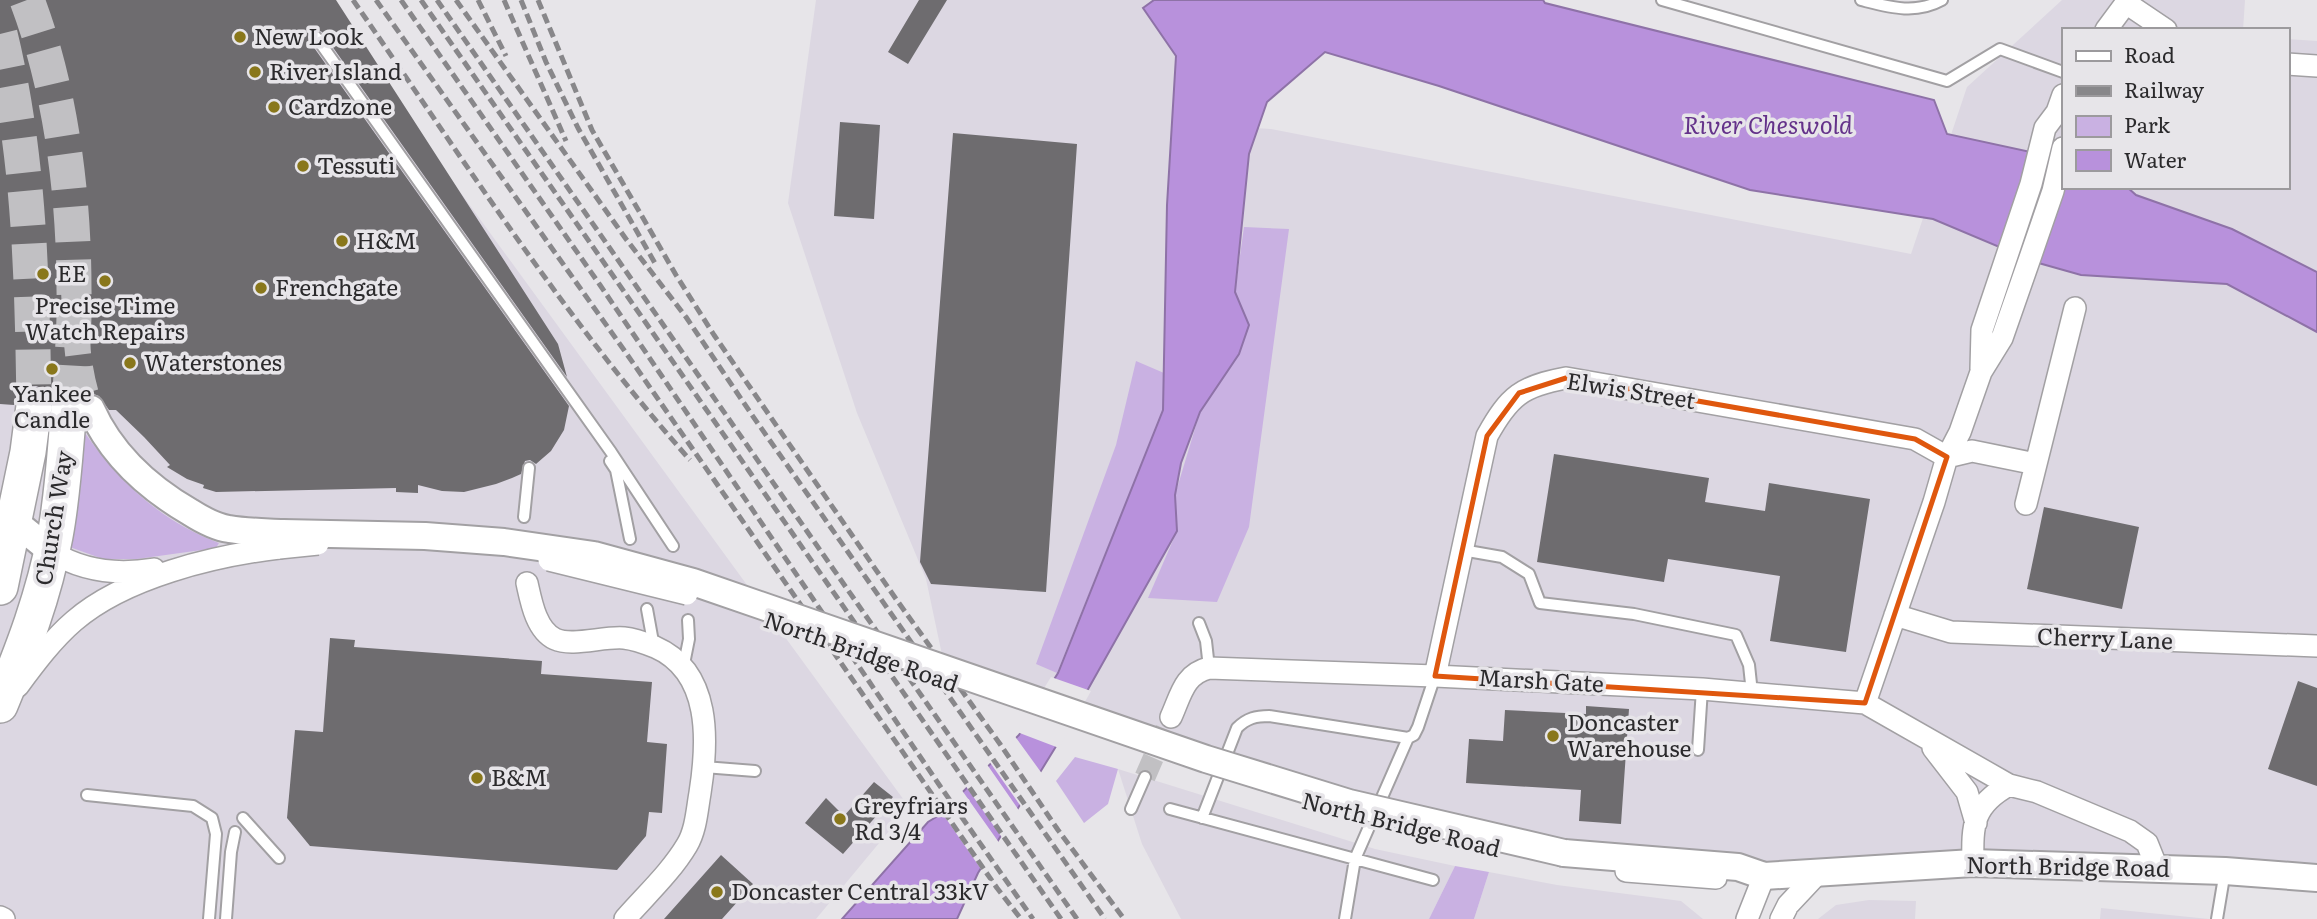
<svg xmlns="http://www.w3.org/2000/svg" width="2317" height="919" viewBox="0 0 2317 919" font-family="Literata,serif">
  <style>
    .built { fill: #dcd7e2 }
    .green { fill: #c9b1e2 }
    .water { fill: #b891dc; stroke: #8e72a7; stroke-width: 2 }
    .pier { fill: #e7e5e9 }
    .building { fill: #6e6c6f }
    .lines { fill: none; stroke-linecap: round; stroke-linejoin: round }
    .minor-tunnel { stroke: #c1c0c3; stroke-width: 21; stroke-dasharray: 21 10; stroke-linecap: butt }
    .tertiary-tunnel { stroke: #c1c0c3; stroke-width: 26; stroke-dasharray: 26 13; stroke-linecap: butt }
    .trunk-tunnel { stroke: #c1c0c3; stroke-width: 35; stroke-dasharray: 35 18; stroke-linecap: butt }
    .service-casing { stroke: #a2a0a3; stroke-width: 14 }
    .minor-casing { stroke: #a2a0a3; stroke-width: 24 }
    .tertiary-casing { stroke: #a2a0a3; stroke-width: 30 }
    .trunk-casing { stroke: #a2a0a3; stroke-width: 38 }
    .service { stroke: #fff; stroke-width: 10 }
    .minor { stroke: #fff; stroke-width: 21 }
    .tertiary { stroke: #fff; stroke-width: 26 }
    .trunk { stroke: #fff; stroke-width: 35 }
    .rail { stroke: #88878a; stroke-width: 5; stroke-dasharray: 10 5; stroke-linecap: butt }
    .minor-bridge-casing { stroke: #a2a0a3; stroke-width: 24; stroke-linecap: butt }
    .tertiary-bridge-casing { stroke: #a2a0a3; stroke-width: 30; stroke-linecap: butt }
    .minor-bridge { stroke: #fff; stroke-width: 21 }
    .tertiary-bridge { stroke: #fff; stroke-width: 26 }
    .marked { fill: none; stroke: #df570e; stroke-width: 5; stroke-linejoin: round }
    .poi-dot { fill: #89771b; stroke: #e7e5e9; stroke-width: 2.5 }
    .labels { text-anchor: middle; stroke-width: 7; stroke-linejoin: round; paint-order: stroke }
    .poi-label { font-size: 23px; fill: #2b2a2c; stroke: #e7e5e9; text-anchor: start }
    .street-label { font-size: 23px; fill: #2b2a2c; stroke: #e7e5e9 }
    .water-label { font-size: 24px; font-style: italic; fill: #64328a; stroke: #e7e5e9 }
  </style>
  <rect width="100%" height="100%" fill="#e7e5e9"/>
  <path class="built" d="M0,0h320l589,807 -93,112h-816z
    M816,0h338l-11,9 33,47 -4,67 99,6 640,125 56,-167 95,-87h183l-2,30h-180v157h224v-148l30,2v840l-756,-16 -613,-182 -22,-104 -69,-166 -69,-210z
    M1118,769l257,80 80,17 -26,53h-248l-39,-75z
    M1489,872l68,13 124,16 22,18h-229z
    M1869,900l47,1 -1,18h-97l18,-14z
    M2101,908l108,11h-109z"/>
  <path class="green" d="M1244,227l45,2 -40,298 -32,75 -69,-4 29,-67 -2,-36 25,-83 39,-58 10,-29 -14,-33z
    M1136,361l28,12 -1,37 -106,263 -21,-9 80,-219z
    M80,433h5c35,50 76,88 134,110l-3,5 -79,11h-34l-36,-13z
    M1075,757l43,12 -10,35 -24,19 -28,-42z
    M1455,866l34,6 -15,47h-45z"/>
  <path class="water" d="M1154,0h389l2,3 389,97 13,34 116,25v28h64l9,8 96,34 85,43v60l-90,-48 -146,-9 -46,-13 -102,-43 -183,-29 -311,-104 -114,-34 -58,50 -18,52 -14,138 14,33 -10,29 -39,58 -19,51 -6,32 2,36 -122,217 -77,125 -21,46h-115l86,-97 13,-8 78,-79 39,-62 105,-263 4,-205 9,-149 -33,-48z"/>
  <path class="pier" d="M1051,677l40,14 -32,57 -42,-16z
    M1014,735l29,40 -21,33 -33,-47z
    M986,763l34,49 -17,27 -38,-54z
    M961,789l39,55 -17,28 -43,-62z"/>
  <path class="building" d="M0,0h336l222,344 9,33 -245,-345 -6,-3 -5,2 -3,6 2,5 259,364 -5,24 -13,21 -15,13 -6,-4 -5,1 -4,13 -9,4 -16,6 -32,8 -22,-1 -24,-6v8l-22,-1v-4l-180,4 -13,-4 1,-3 -17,-6 -20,-12 3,-2 -26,-28 -28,-27h-7l-10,-14 -8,-3 -7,2 -14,-7 -10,2 -8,7 -6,-7 -10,-4 -9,1 -9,6 -4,12 -14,-1z
    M919,0h28l-39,64 -20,-12z
    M840,122l40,3 -6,94 -40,-3z
    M953,133l124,11 -31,448 -115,-8 -11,-22z
    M1554,454l155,24 -4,24 60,9 4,-28 101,16 -24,153 -76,-11 10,-65 -112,-17 -4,23 -127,-20z
    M2044,507l95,20 -17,82 -95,-20z
    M330,638l25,2 -1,7 188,14 -1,13 111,8 -5,60 20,2 -5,69 -13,-1 -3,24 -29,34 -307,-24 -23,-28 8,-88 28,2z
    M2298,681l19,7v98l-49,-17z
    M1586,706l43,3 -8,115 -42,-3 2,-31 -115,-7 3,-44 34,2 2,-31 81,4z
    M874,782l19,15 -50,57 -38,-31 21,-25 18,18z
    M721,855l32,29 -14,16 -17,19h-58z"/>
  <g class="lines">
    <path class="minor-tunnel" d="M1145,777l26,-60"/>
    <path class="tertiary-tunnel" d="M74,290c2,39 2,81 17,119"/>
    <path class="trunk-tunnel" d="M27,0c34,90 47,194 47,290 1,39 -3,78 -5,118
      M0,34c30,123 32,246 34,372"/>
    <defs>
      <path id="service" d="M1662,0l285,81 53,-32 63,23
        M1861,0c28,7 54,15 81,0
        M316,37l295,415 62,94
        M610,461l6,9 14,69
        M524,517l5,-49
        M1462,550l40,7 27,17 11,29 94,11 102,21 13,30 3,28
        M647,609l6,33 3,6
        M1199,623l7,18 3,27
        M683,669l6,-30 -1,-19
        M1698,750l4,-61
        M704,767l51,4
        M87,795l106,11 19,12 4,16 -7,85
        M1131,809l14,-32
        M1170,809l263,71
        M243,818l36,40
        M1202,818l35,-90c10,-10 19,-12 32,-12l139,22 6,-3 4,-8 17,-51
        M226,919l5,-67 4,-20
        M1345,919l10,-60 53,-121
        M2217,919l8,-48"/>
      <path id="minor" d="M2106,30l20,-27 40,27
        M2287,64l30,2
        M1981,369l1,-39 49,-146 14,-56 12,-16 6,-17
        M2026,504l49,-196
        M52,552c32,20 66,23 102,17
        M527,583c4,18 9,47 28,56 17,8 49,-3 69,-1 10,1 21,5 31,9 57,25 53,95 45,146 -3,17 -4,37 -13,52 -16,27 -41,50 -62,74
        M1895,615l56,17 366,14
        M1435,676l52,-240c22,-40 35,-50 79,-58l349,61 32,18 25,-6 64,13
        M18,686c17,-23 35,-47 56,-65 51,-44 140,-65 205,-73
        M1865,703l69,-201 13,-45 13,-25 21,-60 21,-34 29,-83 22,-64 10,-43
        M1171,717c10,-22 13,-43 38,-49l226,8 267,13 163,14 144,82 28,7 93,39 17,12 10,25
        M1933,748l34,44 9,31
        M1973,863c-1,-39 0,-58 36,-78
        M1626,871l90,7
        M0,917l4,2
        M1747,919l17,-43
        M1781,919l7,-14 31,-33"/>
      <path id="tertiary" d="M91,409c20,45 56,78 99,103 11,7 25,15 39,17 17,3 36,3 54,4
        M15,522l37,30
        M1564,853l174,14 26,9 209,-13 252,8 92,7"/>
      <path id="trunk" d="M0,587l28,-135 6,-46
        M0,705c23,-55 44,-110 55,-169 8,-42 10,-86 14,-128"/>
    </defs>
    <use href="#service" class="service-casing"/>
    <use href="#minor" class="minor-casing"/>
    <use href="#tertiary" class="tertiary-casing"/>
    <use href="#trunk" class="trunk-casing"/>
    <use href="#service" class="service"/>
    <use href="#minor" class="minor"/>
    <use href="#tertiary" class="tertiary"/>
    <use href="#trunk" class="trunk"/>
    <path class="rail" d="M353,0c108,156 211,318 337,460
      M376,0l248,350 373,538 24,31
      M401,0l199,285 340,501 93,133
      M421,0l640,919
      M437,0l640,919
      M456,0l170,239 60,78 66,98 353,504
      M478,0l28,56
      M504,0l62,141
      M521,0l25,62 32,66 78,137
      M538,0l54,130 84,145 38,60 182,264 104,145 58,86 66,89"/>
    <defs>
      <path id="minor-bridge" d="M279,548l39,-4
        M549,560l138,34"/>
      <path id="tertiary-bridge" d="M283,533l142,3 79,6 90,13 99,27 513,177 143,44 215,50"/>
    </defs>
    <use href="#minor-bridge" class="minor-bridge-casing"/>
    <use href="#tertiary-bridge" class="tertiary-bridge-casing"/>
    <use href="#minor-bridge" class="minor-bridge"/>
    <use href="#tertiary-bridge" class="tertiary-bridge"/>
  </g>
  <path class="marked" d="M1566,378l349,61 32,18 -82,246 -430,-27 52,-240 32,-43z"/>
  <g class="poi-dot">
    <circle cx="240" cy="37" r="7"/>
    <circle cx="255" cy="72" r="7"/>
    <circle cx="274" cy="107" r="7"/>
    <circle cx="303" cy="166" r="7"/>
    <circle cx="342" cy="241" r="7"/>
    <circle cx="43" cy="274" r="7"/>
    <circle cx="105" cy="281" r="7"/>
    <circle cx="261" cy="288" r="7"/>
    <circle cx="130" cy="363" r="7"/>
    <circle cx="52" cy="369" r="7"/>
    <circle cx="1553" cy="736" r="7"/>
    <circle cx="477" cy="778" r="7"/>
    <circle cx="840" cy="819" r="7"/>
    <circle cx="717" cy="892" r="7"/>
  </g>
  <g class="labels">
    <g class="poi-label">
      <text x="254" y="45">New Look</text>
      <text x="269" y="80">River Island</text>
      <text x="288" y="115">Cardzone</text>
      <text x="317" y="174">Tessuti</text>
      <text x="356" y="249">H&amp;M</text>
      <text x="57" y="282">EE</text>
      <text x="275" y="296">Frenchgate</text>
      <text x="105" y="314" text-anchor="middle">Precise Time<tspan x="105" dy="26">Watch Repairs</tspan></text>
      <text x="144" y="371">Waterstones</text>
      <text x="52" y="402" text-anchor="middle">Yankee<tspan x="52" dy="26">Candle</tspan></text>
      <text x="1567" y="731">Doncaster<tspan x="1567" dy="26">Warehouse</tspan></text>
      <text x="491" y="786">B&amp;M</text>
      <text x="854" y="814">Greyfriars<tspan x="854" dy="26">Rd 3/4</tspan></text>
      <text x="731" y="900">Doncaster Central 33kV</text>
    </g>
    <g class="street-label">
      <text transform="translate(1631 391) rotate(9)" y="8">Elwis Street</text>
      <text transform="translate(54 518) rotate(-81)" y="8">Church Way</text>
      <text transform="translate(2105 639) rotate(2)" y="8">Cherry Lane</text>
      <text transform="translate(861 652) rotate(19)" y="8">North Bridge Road</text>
      <text transform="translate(1541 681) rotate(3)" y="8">Marsh Gate</text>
      <text transform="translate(1401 825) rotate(14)" y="8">North Bridge Road</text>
      <text transform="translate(2068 867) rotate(1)" y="8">North Bridge Road</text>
    </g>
    <g class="water-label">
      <text x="1768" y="134">River Cheswold</text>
    </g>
  </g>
  <rect x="2062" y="28" width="228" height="161" fill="#e7e5e9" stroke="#9c9a9d" stroke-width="2"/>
  <rect x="2076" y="51" width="35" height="10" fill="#ffffff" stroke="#9c9a9d" stroke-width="2"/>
  <text x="2124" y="63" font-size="21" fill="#2b2a2c">Road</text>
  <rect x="2076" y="86" width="35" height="10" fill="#88878a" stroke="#9c9a9d" stroke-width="2"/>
  <text x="2124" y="98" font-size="21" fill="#2b2a2c">Railway</text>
  <rect x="2076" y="116" width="35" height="21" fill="#c9b1e2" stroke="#9c9a9d" stroke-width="2"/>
  <text x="2124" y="133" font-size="21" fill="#2b2a2c">Park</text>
  <rect x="2076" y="150" width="35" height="21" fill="#b891dc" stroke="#9c9a9d" stroke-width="2"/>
  <text x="2124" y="168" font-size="21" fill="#2b2a2c">Water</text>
</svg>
